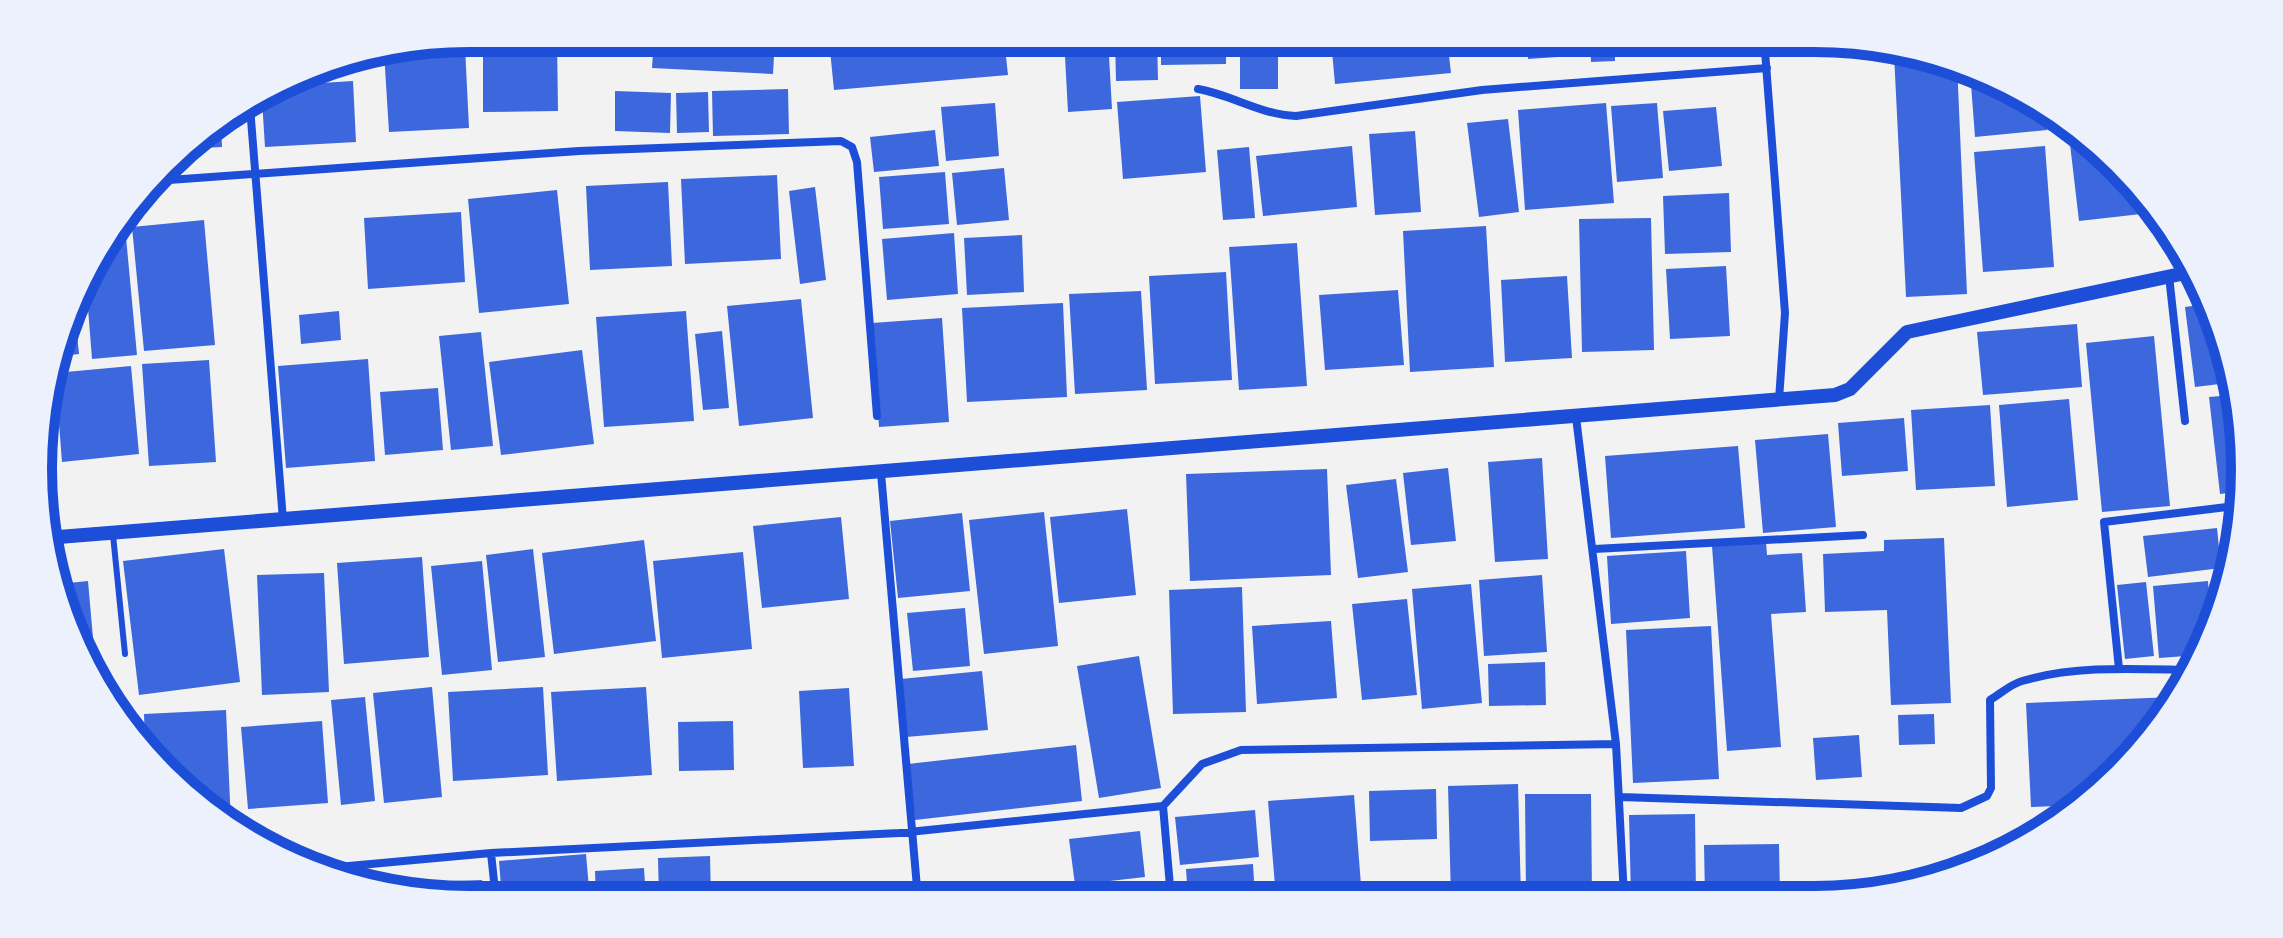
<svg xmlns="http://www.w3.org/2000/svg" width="2283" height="938" viewBox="0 0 2283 938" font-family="Karla,sans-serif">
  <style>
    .building { fill: #3d67dc }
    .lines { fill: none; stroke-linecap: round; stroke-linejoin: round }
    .service { stroke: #1d4ed8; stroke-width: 6 }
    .minor { stroke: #1d4ed8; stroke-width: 8 }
    .tertiary { stroke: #1d4ed8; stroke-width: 14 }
    .rim { fill: none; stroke: #1d4ed8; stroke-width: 10 }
  </style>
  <rect width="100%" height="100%" fill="#f2f2f2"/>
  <path class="building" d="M483,38h74l1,73 -75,1z
    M654,38h121l-2,36 -121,-6z
    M854,38h150l4,37 -174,15 -5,-50z
    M1064,38h44l4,71 -44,3z
    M1115,38h42l1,42 -42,1z
    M1161,38h65v26l-65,1z
    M1240,38h38v51h-38z
    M1357,38h90l4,35 -116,11 -4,-44z
    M1527,38h45l1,18 -45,3z
    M1590,38h25v23l-24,1z
    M1626,38h36l1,14 -37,1z
    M1796,38h18l26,6 -44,1z
    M465,47l4,81 -80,4 -5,-80z
    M1905,53l52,10 10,231 -61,3 -12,-243z
    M1970,71l76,44 1,15 -72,7z
    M353,81l3,61 -91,5 -3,-47 27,-15z
    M788,89l1,45 -76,2 -1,-45z
    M615,91l56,2 -1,40 -55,-2z
    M708,92l1,40 -32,1 -1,-40z
    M1200,96l6,76 -83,7 -6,-77z
    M995,103l4,53 -53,5 -5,-54z
    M1606,103l8,100 -89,7 -7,-100z
    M1657,103l6,75 -46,4 -6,-76z
    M1716,107l6,59 -53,5 -6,-60z
    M1508,119l11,93 -40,5 -12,-94z
    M221,124l1,23 -41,2 4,-4z
    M2068,127l30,18 52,68 -71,8z
    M935,130l4,36 -65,6 -4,-35z
    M1415,131l6,81 -46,3 -6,-81z
    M1352,146l5,61 -94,9 -7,-60z
    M2045,146l9,121 -71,5 -9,-120z
    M1249,147l6,71 -32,2 -6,-70z
    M1004,168l5,52 -52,5 -5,-52z
    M945,172l4,52 -66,5 -4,-52z
    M777,175l4,84 -96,5 -4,-85z
    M668,182l4,84 -82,4 -4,-84z
    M815,187l11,93 -26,4 -11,-93z
    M557,190l12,114 -90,9 -11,-114z
    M1729,193l2,59 -66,2 -2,-58z
    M461,212l4,70 -97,7 -4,-71z
    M1651,218l3,132 -72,2 -3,-133z
    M204,220l11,125 -71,6 -12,-124z
    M1486,226l8,141 -84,5 -7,-141z
    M954,233l4,61 -71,6 -5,-61z
    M1022,235l2,57 -57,3 -3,-57z
    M126,237l11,118 -45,4 -6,-76 10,-29 12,-16z
    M1297,243l10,143 -68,4 -10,-143z
    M1726,266l4,70 -60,3 -4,-70z
    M1226,272l6,108 -77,4 -6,-108z
    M1567,276l5,82 -67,4 -4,-82z
    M1398,290l6,75 -79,5 -6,-75z
    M1141,291l6,99 -72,4 -6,-100z
    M801,299l12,119 -74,8 -12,-120z
    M1063,303l4,94 -100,5 -5,-94z
    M2207,304l21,79 -33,4 -10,-80z
    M339,311l2,29 -40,4 -2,-29z
    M686,311l8,110 -90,6 -8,-110z
    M75,314l4,40 -18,2z
    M942,318l7,104 -70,5 -7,-104z
    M2077,324l5,63 -99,8 -6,-63z
    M722,331l7,77 -26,2 -8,-76z
    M481,332l12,114 -42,4 -12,-114z
    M2154,336l16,170 -68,6 -16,-169z
    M582,350l12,94 -93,11 -12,-93z
    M368,359l7,102 -89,7 -8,-102z
    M209,360l7,102 -67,4 -7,-102z
    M131,366l8,88 -77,8 -7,-89z
    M438,388l5,62 -58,5 -5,-63z
    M2232,395l12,45 -7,52 -17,2 -11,-97z
    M2069,399l9,101 -71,7 -8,-102z
    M1990,405l5,81 -79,4 -5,-80z
    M1904,418l4,53 -66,5 -4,-53z
    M1828,434l8,93 -73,6 -8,-93z
    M1738,446l7,82 -134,10 -6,-82z
    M1542,458l6,101 -53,3 -7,-100z
    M1448,468l8,73 -45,4 -8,-72z
    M1327,469l4,106 -141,6 -4,-107z
    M1396,479l12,93 -50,6 -12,-93z
    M1127,509l9,86 -77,8 -9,-86z
    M1044,512l14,134 -74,8 -15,-134z
    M962,513l8,78 -72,7 -8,-77z
    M841,517l8,82 -87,9 -9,-82z
    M2217,528l4,40 -73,9 -5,-41z
    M2225,531h7l-4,30h-1z
    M1944,538l7,165 -60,2 -4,-95 -62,2 -2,-58 61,-3v-11z
    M644,540l12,101 -102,13 -12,-101z
    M1766,542l1,13 35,-2 4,59 -35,2 10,133 -54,4 -15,-205z
    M224,549l16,133 -101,13 -16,-134z
    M533,549l12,108 -47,5 -12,-107z
    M1686,551l4,67 -79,6 -4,-68z
    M743,552l9,97 -90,9 -9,-97z
    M422,557l7,100 -85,7 -7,-101z
    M482,561l10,109 -50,5 -11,-109z
    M324,573l5,119 -67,3 -5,-120z
    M1542,575l5,77 -63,4 -5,-76z
    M2226,577l-4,30 -5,11 -4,-40z
    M88,581l8,91h-1l-36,-88z
    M2208,581l4,47 -13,27 -40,3 -6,-72z
    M2146,582l8,74 -29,3 -8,-74z
    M1471,584l11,119 -60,6 -10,-120z
    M1242,587l4,125 -73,2 -4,-124z
    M1407,599l10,96 -55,5 -10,-96z
    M965,608l5,58 -57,5 -6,-58z
    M1331,621l6,77 -80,6 -5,-78z
    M1711,626l8,153 -86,4 -7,-153z
    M1139,656l22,132 -62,10 -22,-132z
    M1545,662l1,43 -57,1 -1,-42z
    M982,671l6,59 -82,7 -5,-58z
    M432,687l10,110 -58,6 -11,-110z
    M543,687l5,88 -95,6 -5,-89z
    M646,687l6,88 -95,6 -6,-89z
    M849,688l5,78 -51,2 -4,-77z
    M365,697l10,104 -34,4 -10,-105z
    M2173,697l-1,12 -74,84 -17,12 -50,2 -5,-104z
    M226,710l5,114 -24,-13 -62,-66 -1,-31z
    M1934,714l1,30 -36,1 -1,-30z
    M322,721l6,82 -80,6 -7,-82z
    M733,721l1,49 -55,1 -1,-49z
    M1859,735l3,42 -46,3 -3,-42z
    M1076,745l6,56 -167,19 -7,-56z
    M1518,784l3,113h-70l-3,-111z
    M1436,789l1,50 -67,2 -1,-50z
    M1525,794h66l1,103h-66z
    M1354,795l8,103h-86l-8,-97z
    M1255,810l4,47 -79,8 -5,-48z
    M1695,814l1,83h-65l-2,-82z
    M1140,831l5,46 -70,8 -6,-46z
    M1779,844l1,52 -75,1 -1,-52z
    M586,854l4,46h-88l-3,-39z
    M710,856l1,43h-52l-1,-41z
    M1253,864l2,34h-67l-2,-29z
    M644,868l2,32h-50l-1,-29z
    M482,880v20l-58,-7v-11z
    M1439,881l1,16 -63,1 -1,-16z
    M419,882v10l-37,-6v-2z
    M1147,884l1,14h-58l-1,-7z
    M1027,889l1,10h-86v-2z
    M1078,893l1,5h-30v-1z"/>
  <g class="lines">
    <path class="service" d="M113,535l12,119"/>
    <path class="minor" d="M1764,38l21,275 -6,87
      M1198,89c34,6 64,26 98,27l186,-26 285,-22
      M250,107l33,413
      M155,181l424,-30 262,-10 11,6 5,15 20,254
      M2169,276l16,145
      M1576,417l40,327 8,153
      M881,473l37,426
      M1594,549l269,-14
      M2119,669l-15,-147 131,-16
      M133,730v2
      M1620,797l341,11 26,-12 4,-8 -1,-88c10,-6 21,-16 32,-19 54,-16 114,-12 169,-11
      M1163,806l8,92
      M491,853l5,47
      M349,867l1,13
      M316,869l175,-16 408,-20 264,-27 39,-42 39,-14 375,-6"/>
    <path class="tertiary" d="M46,538l1789,-143 15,-6 57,-57 288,-61"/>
  </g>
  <path d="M0 0H2283V938H0ZM469 52H1814A417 417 0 0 1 2231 469V469A417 417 0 0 1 1814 886H469A417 417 0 0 1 52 469V469A417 417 0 0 1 469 52Z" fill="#edf1fc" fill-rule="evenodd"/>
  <path class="rim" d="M469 52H1814A417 417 0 0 1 2231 469V469A417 417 0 0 1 1814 886H469A417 417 0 0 1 52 469V469A417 417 0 0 1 469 52Z"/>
</svg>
